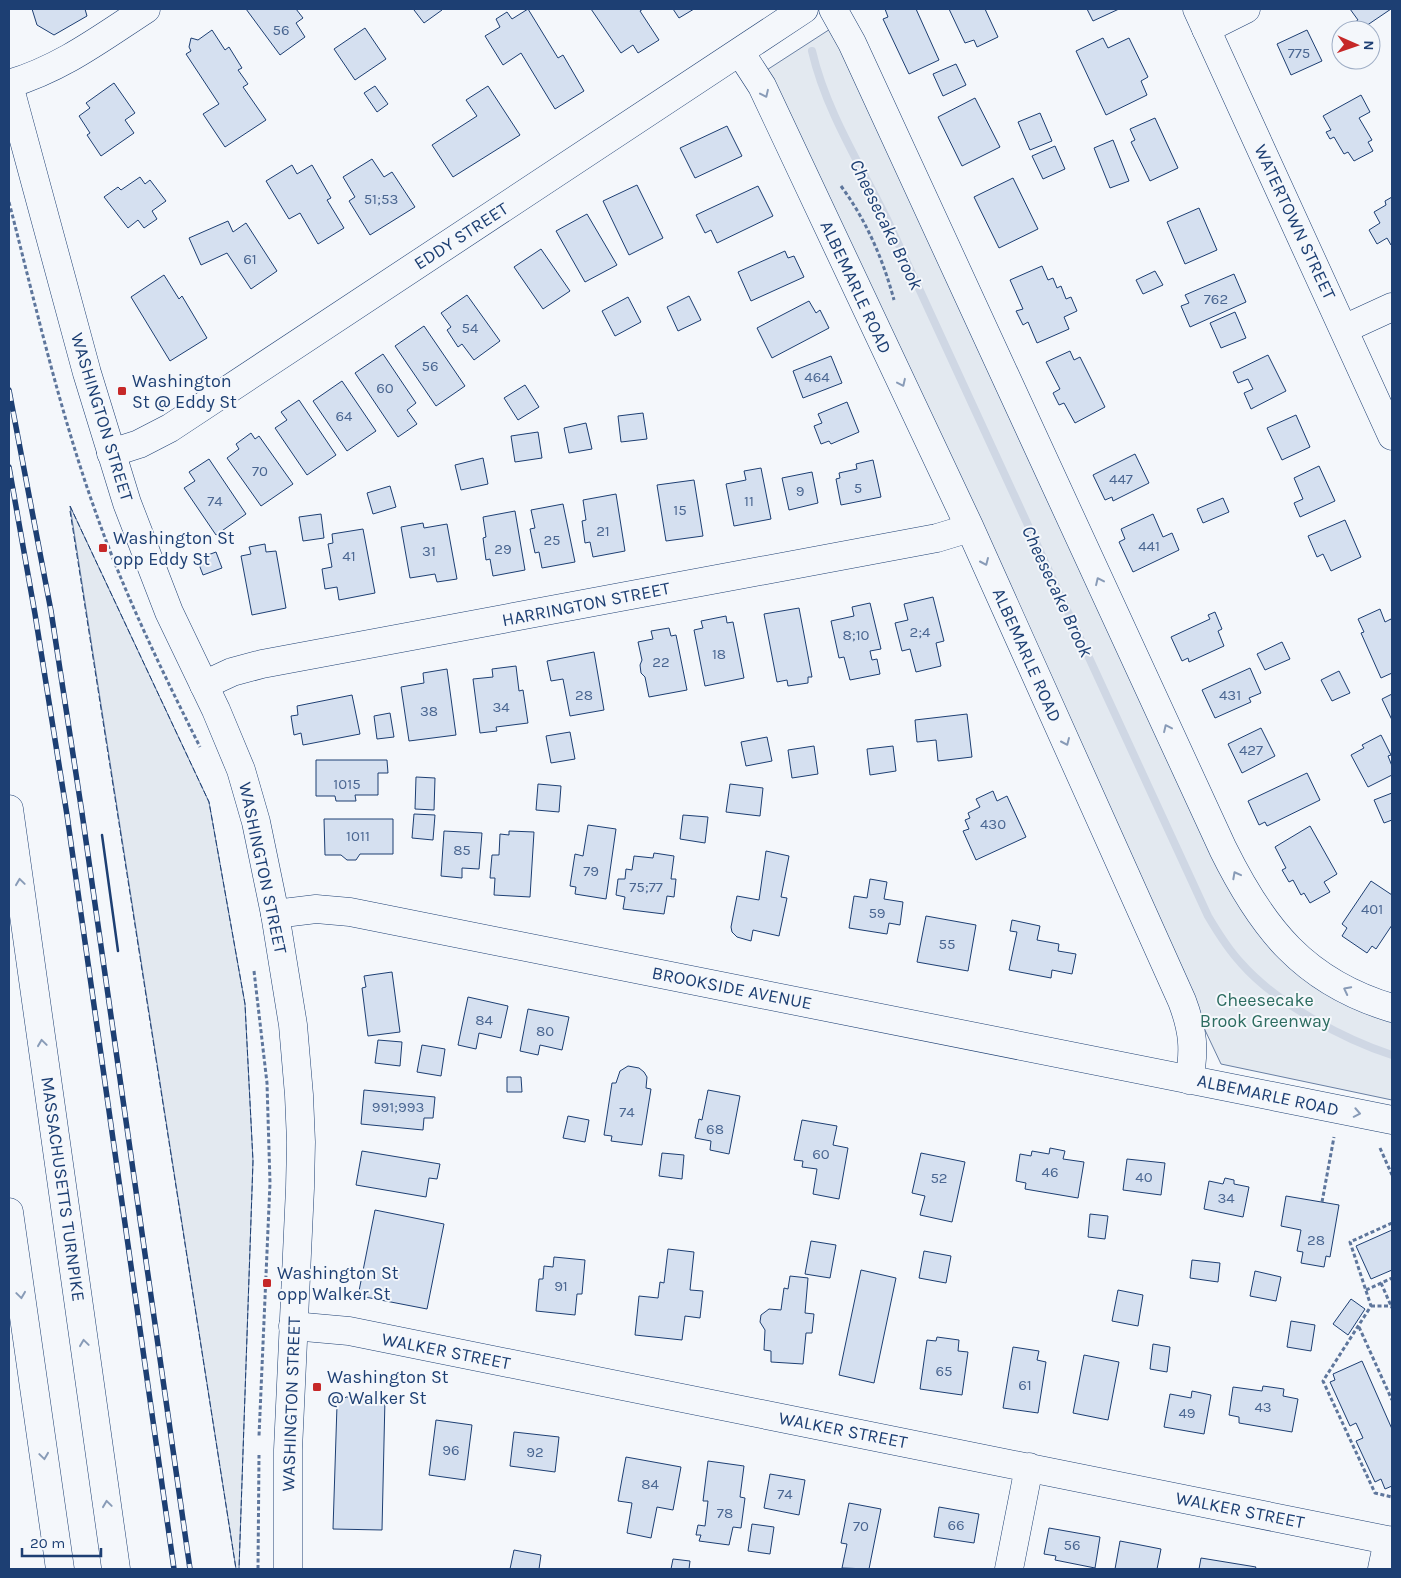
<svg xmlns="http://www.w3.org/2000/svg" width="1401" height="1578" viewBox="0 0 1401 1578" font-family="Karla,sans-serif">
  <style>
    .green { fill: #e3e9f0; stroke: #687fa3 }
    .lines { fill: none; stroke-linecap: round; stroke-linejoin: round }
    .stream { stroke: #cfd7e4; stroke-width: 8 }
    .building { fill: #d5e0f0; stroke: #1d3f73 }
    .minor-casing { stroke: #1d3f73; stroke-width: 29 }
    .major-casing { stroke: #1d3f73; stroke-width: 29 }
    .highway-casing { stroke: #1d3f73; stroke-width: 29 }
    .path { stroke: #5e769c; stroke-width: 3; stroke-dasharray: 4 2.5; stroke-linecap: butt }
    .minor { stroke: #f4f7fb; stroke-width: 28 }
    .major { stroke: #f4f7fb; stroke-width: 28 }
    .highway { stroke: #f4f7fb; stroke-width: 28 }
    .rail-casing { stroke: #1d3f73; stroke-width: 5.5 }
    .rail { stroke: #f4f7fb; stroke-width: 4; stroke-dasharray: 11; stroke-linecap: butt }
    .fence { stroke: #1d3f73; stroke-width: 1; stroke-dasharray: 6 2.5; stroke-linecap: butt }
    .wall { stroke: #1d3f73; stroke-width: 2.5 }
    .oneway { stroke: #889bb7 }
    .poi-dot { fill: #c62828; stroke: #f4f7fb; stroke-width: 2 }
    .labels { text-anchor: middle; stroke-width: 4; stroke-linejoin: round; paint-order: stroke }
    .number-label { font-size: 15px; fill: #4b6792 }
    .street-label { font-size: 18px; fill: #1d3f73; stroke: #f4f7fb }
    .poi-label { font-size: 18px; fill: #1d3f73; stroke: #f4f7fb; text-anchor: start }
    .park-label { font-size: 18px; fill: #2c6c60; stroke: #f4f7fb }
    .water-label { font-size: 19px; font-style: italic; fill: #1d3f73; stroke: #f4f7fb }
  </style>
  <rect width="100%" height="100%" fill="#f4f7fb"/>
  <path class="green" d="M841,22l424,899 127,86v93l-171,-36 -465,-987z
    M70,506l139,296 36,202 8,157 -14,408h-3z"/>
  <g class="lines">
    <path class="stream" d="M812,51c14,60 48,113 75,168l321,697c10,17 20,33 33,47 35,40 102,76 151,92"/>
  </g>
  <path class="building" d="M32,9h53l2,7 -33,19 -17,-10z
    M246,9h50l7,9 -7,5 9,14 -25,18z
    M416,9h25l1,1 -18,13 -10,-13z
    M528,9l30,49 5,-3 21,36 -29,18 -34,-56 -18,12 -18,-29 15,-9 -4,-8 11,-7 5,7z
    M591,9h52l-3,2 19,29 -21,13 -5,-8 -12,8z
    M673,9h21l-15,9z
    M885,9h31l23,51 -30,14 -26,-55 5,-2z
    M949,9h36l13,28 -21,10 -3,-7 -9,3z
    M1087,9h32l-26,12z
    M1350,9h41l-28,19 1,2h-15l-1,-3 10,-7z
    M365,28l21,31 -31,21 -21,-31z
    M212,30l13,20 4,-3 13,21 -4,2 10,14 -5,3 23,33 -41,27 -22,-33 16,-10 -33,-50 5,-3 -2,-4 2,-9 7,2z
    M1307,30l15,31 -31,14 -14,-31z
    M1103,38l5,10 21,-10 19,39 -7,4 6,14 -41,20 -30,-64z
    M956,64l10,21 -23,11 -10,-22z
    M114,83l21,30 -10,7 9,13 -33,23 -14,-21 3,-2 -11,-17 11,-8 -4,-5z
    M375,86l13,18 -11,8 -13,-19z
    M488,86l32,49 -67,42 -21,-32 45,-29 -11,-16z
    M1361,95l9,17 -11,6 13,22 -4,2 5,9 -19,10 -6,-9 -4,2 -10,-17 -4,2 -4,-7 5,-2 -8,-14z
    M975,98l25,49 -38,19 -24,-49z
    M1040,113l12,28 -22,9 -12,-28z
    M1155,118l23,50 -28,13 -19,-39 4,-2 -5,-11z
    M727,126l15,30 -47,22 -15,-30z
    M1113,140l16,41 -19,7 -16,-40z
    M1055,146l10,23 -22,10 -11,-23z
    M372,159l12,18 8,-5 23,35 -45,28 -21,-34 6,-4 -12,-20z
    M292,165l5,9 15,-9 19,33 -4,2 17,28 -26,16 -18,-31 -11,6 -23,-38z
    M140,177l5,7 5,-4 16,21 -14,10 5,8 -13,9 -6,-8 -10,8 -24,-31 14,-10 3,3z
    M1013,178l25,51 -39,19 -25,-51z
    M637,185l26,53 -34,17 -26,-54z
    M758,186l15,30 -56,27 -6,-13 -6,3 -9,-18z
    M1392,197v47l-1,1 -4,-7 -10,6 -8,-14 11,-7 -6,-11 12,-7 -1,-4z
    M1199,208l18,42 -32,14 -18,-42z
    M587,214l30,51 -32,17 -29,-51z
    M228,221l5,11 13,-9 31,48 -26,18 -24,-36 -26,12 -12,-27z
    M541,249l29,42 -27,18 -29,-42z
    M785,251l3,7 6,-2 10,21 -53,24 -13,-29z
    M1042,266l6,14 5,-2 4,10 4,-2 5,13 5,-2 6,14 -13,6 5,12 -32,14 -9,-21 -5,3 -7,-14 7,-2 -13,-29z
    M1155,271l8,14 -20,9 -7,-14z
    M1234,274l12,28 -56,25 -9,-21 8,-3 -4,-8z
    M164,275l15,24 3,-3 25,42 -37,23 -39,-64z
    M467,295l33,46 -26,19 -12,-16 -4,3 -11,-17 4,-3 -10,-14z
    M689,296l12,24 -23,11 -11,-24z
    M628,297l13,25 -26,14 -13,-25z
    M809,301l7,12 4,-3 9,18 -57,30 -15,-30z
    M1235,312l11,26 -25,10 -11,-25z
    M424,326l41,60 -29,20 -41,-60z
    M1070,351l4,9 6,-3 25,50 -30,16 -11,-20 -5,2 -6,-12 7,-4 -14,-27z
    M383,354l33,49 -9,7 10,14 -19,13 -43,-64z
    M1268,355l18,36 -35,18 -7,-16 9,-4 -5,-10 -10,4 -5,-11z
    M831,356l11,27 -39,15 -10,-27z
    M342,381l34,50 -29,20 -34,-50z
    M525,385l14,22 -21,13 -14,-22z
    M299,400l37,55 -29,20 -32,-47 12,-8 -6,-8z
    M847,402l12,30 -28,12 -2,-3 -8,3 -7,-18 8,-3 -4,-9z
    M643,413l4,26 -26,3 -3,-26z
    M1296,415l14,32 -28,13 -15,-32z
    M586,423l6,26 -23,4 -5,-25z
    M538,432l4,26 -27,4 -4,-26z
    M251,433l4,6 4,-3 34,48 -32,22 -34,-48 12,-9 -3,-5z
    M1135,454l14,29 -36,18 -1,-4 -7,3 -12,-25z
    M483,458l5,26 -27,6 -6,-25z
    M209,459l37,55 -30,21 -32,-47 11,-7 -6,-9z
    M873,460l8,37 -40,8 -5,-26 4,-1 -1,-5 18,-4 -1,-5z
    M1319,466l16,35 -35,16 -6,-14 9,-4 -9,-21z
    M761,468l10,51 -37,7 -8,-42 20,-4 -2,-9z
    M812,472l6,31 -29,7 -7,-32z
    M694,480l9,56 -37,5 -9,-56z
    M390,486l6,21 -23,7 -6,-21z
    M616,494l9,57 -32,6 -3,-15 -5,1 -3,-22 4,-1 -3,-20z
    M1223,498l6,14 -26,11 -6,-14z
    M563,504l12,58 -33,6 -3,-16 -4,1 -5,-24 5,-1 -4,-18z
    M515,511l10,59 -32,6 -3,-17 -4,1 -3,-22 3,-1 -3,-20z
    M321,514l3,24 -21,3 -4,-24z
    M1153,514l10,23 9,-4 7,17 -46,22 -14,-30 6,-3 -4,-10z
    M1345,520l16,37 -30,14 -8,-17 -6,3 -9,-21z
    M423,523l1,5 23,-4 10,55 -20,3 -2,-8 -25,4 -9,-51z
    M363,529l12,64 -36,7 -2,-13 -12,2 -3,-20 10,-2 -4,-23 5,-1 -1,-9z
    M265,544l1,8 10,-1 10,57 -34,7 -11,-59 10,-2 -2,-7z
    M216,552l6,16 -19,7 -6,-16z
    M933,597l11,44 -8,2 5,23 -25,6 -6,-23 -8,2 -7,-28 13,-3 -4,-16z
    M870,603l11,46 -11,2 2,9 5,-1 3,15 -30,6 -6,-23 -5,1 -8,-37 23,-5 -2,-9z
    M799,608l13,69h-4v6l-20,3 -1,-6 -10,2 -13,-68z
    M1380,609l5,13 6,-3 1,3v51l-11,5 -20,-45 3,-1 -6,-13z
    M1215,612l7,17 -4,2 6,15 -35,16 -1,-4 -6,3 -11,-24 39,-18 -2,-4z
    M726,616l1,7 6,-1 11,56 -39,8 -11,-56 9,-2 -2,-7z
    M669,628l2,8 5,-1 11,55 -38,7 -4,-20 -4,-4 -1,-8 2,-5 -4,-18 15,-3 -2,-8z
    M1282,642l8,17 -25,11 -8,-16z
    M594,652l10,58 -34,6 -7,-37 -12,2 -4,-20z
    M516,666l3,25 4,-1 5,33 -32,4 1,4 -17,2 -7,-54 20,-2 -1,-8z
    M1250,668l11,25 -12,5 2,4 -36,16 -13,-28z
    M447,669l9,66 -47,6 -8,-54 23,-4 -1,-10z
    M1339,671l11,22 -18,8 -11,-21z
    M1392,694v26l-10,-21z
    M352,695l8,39 -57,11 -2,-12 -7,2 -3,-19 7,-1 -1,-9z
    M390,713l4,24 -17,2 -3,-23z
    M967,714l5,43 -34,4 -2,-21 -19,2 -2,-22z
    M1261,728l14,28 -33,17 -14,-29z
    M570,732l5,27 -24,4 -5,-27z
    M1381,735l10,20 -3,1 4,10v9l-24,12 -17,-32 13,-7 -2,-3z
    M767,737l5,24 -26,5 -5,-24z
    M814,746l4,28 -26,4 -4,-28z
    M893,746l3,25 -26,4 -3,-26z
    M316,760h71l1,13h-10v22h-23l1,6h-20l-1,-5h-19z
    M1307,773l13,27 -53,26 -2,-4 -6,3 -11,-24z
    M416,777l19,1 -1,32 -19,-1z
    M538,784l23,2 -2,26 -23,-2z
    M730,784l33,4 -3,28 -34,-4z
    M993,791l4,10 10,-5 19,41 -50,23 -13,-29 6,-2 -4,-9 5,-2 -2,-5 12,-6 -4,-8z
    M1392,793v27l-8,3 -10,-23z
    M414,814l21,1 -2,25 -21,-2z
    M683,815l25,2 -3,26 -25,-4z
    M324,819h69v35h-33l-4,6h-9l-6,-5h-16z
    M588,825l28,4 -10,70 -31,-5 1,-7 -6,-1 5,-32 8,2z
    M1310,826l27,48 -13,8 6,10 -20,11 -6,-10 -3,2 -8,-15 -4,2 -7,-12 4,-2 -11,-21z
    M444,831l38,2 -3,36 -17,-1v10l-21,-2z
    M509,831l25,1 -4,65 -36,-2 1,-17h-5l2,-23h7l1,-21 9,1z
    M766,851l23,5 -8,41 6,1 -8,38 -26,-6 -2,11 -14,-4 -5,-5 -1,-5 6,-31 22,4z
    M654,853l20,3 -3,23h5l-2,18 -7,-1 -3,18 -41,-5 2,-12 -9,-2 2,-16h7l1,-10 6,1 2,-14 19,2z
    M870,879l17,3 -3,17 19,3 -3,23 -11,-2 -2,11 -38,-6 5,-32 13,2z
    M1371,881l21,14v30l-16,24 -4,-3 -5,7 -25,-17 5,-8 -5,-4z
    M926,916l50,9 -8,46 -51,-9z
    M1012,920l28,6 -3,14 22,4 -1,7 18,3 -4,20 -20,-4 -1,8 -42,-8 8,-38 -7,-1z
    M392,972l8,60 -32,4 -6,-48 4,-1 -2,-11z
    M468,997l40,9 -7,32 -22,-5 -3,16 -18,-4z
    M528,1009l41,8 -7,33 -22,-5 -2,10 -18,-4z
    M378,1040l24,2 -2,24 -25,-3z
    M422,1045l23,4 -4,27 -24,-4z
    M628,1066l11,2 5,4 3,5 -1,11 5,1 -9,56 -31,-4 1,-5 -8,-1 8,-52h4l4,-12z
    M507,1077h14l1,15h-15z
    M364,1090l71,7 -2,21h-9l-1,12 -62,-6z
    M708,1090l32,6 -11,58 -19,-4 1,-9 -16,-3 4,-19 3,1z
    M568,1116l21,4 -4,22 -22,-4z
    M802,1120l35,6 -4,19 15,3 -9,51 -26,-5 4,-25 -15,-2 1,-6 -9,-1z
    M1050,1148l15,3 -2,8 21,3 -6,36 -53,-9 1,-6 -10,-2 4,-27 11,2 1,-5 17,3z
    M362,1151l78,13 -3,15 -8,-1 -3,19 -70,-12z
    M662,1153l22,2 -2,24 -23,-3z
    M921,1153l44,9 -13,60 -32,-7 5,-19 -13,-3z
    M1127,1159l38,4 -4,32 -38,-5z
    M1225,1178l9,2v4l15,3 -6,30 -39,-8 5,-28 14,3z
    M1286,1196l53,9 -9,52 -4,-1 -2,11 -23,-4 2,-11 -6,-1 4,-21 -20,-4z
    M375,1210l69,14 -17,85 -62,-12 -6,-6z
    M1090,1214l18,2 -3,23 -17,-2z
    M1392,1230v40l-21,9 -15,-33z
    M811,1241l25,4 -6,33 -25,-4z
    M668,1249l26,3 -4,38 13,1 -3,27 -15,-2 -3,24 -47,-5 4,-39 19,2 2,-16 4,1z
    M924,1251l27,5 -5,27 -27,-5z
    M554,1257l31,3 -3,34h-5l-2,21 -39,-4 3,-32h4l1,-13 9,1z
    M1192,1260l28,3 -2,19 -28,-4z
    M861,1270l35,8 -22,105 -35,-8z
    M1255,1271l26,6 -5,24 -26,-5z
    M790,1276l18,2 -3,35 9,1 -2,19h-6l-3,31 -32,-2v-11l-7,-1 1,-20 -5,-8 1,-7 8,-6 12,1 3,-22 4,1z
    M1118,1290l25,5 -5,31 -26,-5z
    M1351,1299l14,10 -17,26 -15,-11z
    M1291,1321l24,4 -4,26 -24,-4z
    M937,1337l22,3 -1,11 10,1 -6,43 -42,-6 7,-49 9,1z
    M1153,1344l17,3 -3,25 -17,-3z
    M1013,1347l26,4 -2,9 9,2 -8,51 -35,-5z
    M1084,1355l35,7 -11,58 -35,-7z
    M1362,1361l30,68v57l-7,3 -4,-10 -6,3 -19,-41 7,-3 -7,-15 -6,3 -20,-44 5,-2 -2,-6z
    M1263,1386l21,3 -1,7 15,3 -6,33 -53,-9v-6l-10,-2 4,-28 29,4z
    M1192,1391l19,4 -7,39 -40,-7 6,-33 21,4z
    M346,1397l39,1 -3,132 -49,-1 4,-124z
    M436,1420l36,5 -7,55 -36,-5z
    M514,1432l45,5 -4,35 -45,-6z
    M626,1457l55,10 -8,43 -16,-3 -6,31 -24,-5 5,-30 -14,-2z
    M708,1461l36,5 -4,31 5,1 -4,30 -8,-1 -4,18 -30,-4 2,-6h-5l2,-10 7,1 3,-25h-5z
    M770,1474l35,6 -6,35 -35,-7z
    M849,1503l32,6 -12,60 -27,-1 5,-24 -6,-1z
    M939,1507l40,7 -5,29 -40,-6z
    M752,1524l22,3 -4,27 -22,-3z
    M1049,1528l51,9 -5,31 -40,-8 1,-4 -12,-2z
    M1120,1541l41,8 -4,20h-42z
    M514,1550l27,5 -2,14h-29z
    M1201,1558l55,9 -1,2h-56z
    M673,1559l17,2 -1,8h-18z"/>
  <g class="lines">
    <defs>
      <path id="minor" d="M833,9l19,34 371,806c39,79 81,133 169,159
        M1206,29l40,-20
        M740,52l22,34 207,440 213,475c11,29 13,49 7,79
        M9,84c53,-16 91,-45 137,-75
        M1344,329l48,-22
        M111,453l28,-9 31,-16 634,-419
        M204,685l28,-13 30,-8 675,-126 23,-7 9,-5
        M275,914l41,-5 34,3 1042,208
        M293,1326l56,5 1043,210
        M1009,1569l20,-102
        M1382,1569l6,-29"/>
      <path id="major" d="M1197,9l195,427
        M9,85l78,288 40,130 42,109 47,98 25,60 15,52 19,92 18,111 6,70 2,47 -1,46 -12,262v119"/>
      <path id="highway" d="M9,809l107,760
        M9,1212l51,357"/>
    </defs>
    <use href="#minor" class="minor-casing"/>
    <use href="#major" class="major-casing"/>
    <use href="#highway" class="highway-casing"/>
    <path class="path" d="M841,186c25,34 42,73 53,114
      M9,202c27,105 51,211 88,314 28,79 65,155 103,231
      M254,971l13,112 3,100 -11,253
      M1380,1148l12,27
      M1322,1202l12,-65
      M1392,1223l-42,19 21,64 -48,75 52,112 17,4
      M1381,1283l11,25
      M1366,1290l26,-12
      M1371,1306h20
      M1359,1327l33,73
      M258,1569l1,-114"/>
    <use href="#minor" class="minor"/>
    <use href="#major" class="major"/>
    <use href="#highway" class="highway"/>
    <defs>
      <path id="rail" d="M9,390l42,221 31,202 108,756
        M9,467l26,147 32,201 107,754"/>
    </defs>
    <use href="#rail" class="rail-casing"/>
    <use href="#rail" class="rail"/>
    <path class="fence" d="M70,506l139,296 36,202 8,157 -14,408
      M70,511l166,1058"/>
    <path class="wall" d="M102,835l16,116"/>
  </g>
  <defs><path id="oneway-chevron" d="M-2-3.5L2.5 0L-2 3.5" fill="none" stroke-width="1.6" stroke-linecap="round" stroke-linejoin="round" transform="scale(1.25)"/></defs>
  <g class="oneway">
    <use href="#oneway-chevron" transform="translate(765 94) rotate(65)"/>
    <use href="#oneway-chevron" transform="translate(902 383) rotate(65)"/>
    <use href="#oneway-chevron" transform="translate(985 562) rotate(66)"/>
    <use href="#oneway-chevron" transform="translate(1099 581) rotate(-115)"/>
    <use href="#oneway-chevron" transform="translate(1167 728) rotate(-115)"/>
    <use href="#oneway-chevron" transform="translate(1066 742) rotate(66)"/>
    <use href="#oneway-chevron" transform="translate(1236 875) rotate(-118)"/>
    <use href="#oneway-chevron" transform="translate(20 882) rotate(-98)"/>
    <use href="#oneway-chevron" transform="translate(1347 990) rotate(-153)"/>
    <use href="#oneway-chevron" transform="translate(42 1043) rotate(-98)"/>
    <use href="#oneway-chevron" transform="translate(1357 1113) rotate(11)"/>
    <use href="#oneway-chevron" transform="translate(21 1295) rotate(82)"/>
    <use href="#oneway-chevron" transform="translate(84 1343) rotate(-98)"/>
    <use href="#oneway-chevron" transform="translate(44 1456) rotate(82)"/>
    <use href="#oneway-chevron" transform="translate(107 1504) rotate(-98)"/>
  </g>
  <g class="poi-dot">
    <rect x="117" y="386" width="10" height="10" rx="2.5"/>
    <rect x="98" y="543" width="10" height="10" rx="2.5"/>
    <rect x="262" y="1278" width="10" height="10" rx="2.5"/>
    <rect x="312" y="1382" width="10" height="10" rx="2.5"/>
  </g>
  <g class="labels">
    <g class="number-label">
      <text x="281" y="35">56</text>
      <text x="1299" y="58">775</text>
      <text x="381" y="204">51;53</text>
      <text x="250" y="264">61</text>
      <text x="1216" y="304">762</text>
      <text x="470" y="333">54</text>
      <text x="430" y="371">56</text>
      <text x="817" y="382">464</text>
      <text x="385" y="393">60</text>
      <text x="344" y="421">64</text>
      <text x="260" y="476">70</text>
      <text x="1121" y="484">447</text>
      <text x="858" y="493">5</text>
      <text x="800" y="496">9</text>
      <text x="215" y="506">74</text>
      <text x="749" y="506">11</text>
      <text x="680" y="515">15</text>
      <text x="603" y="536">21</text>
      <text x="552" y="545">25</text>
      <text x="1149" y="551">441</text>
      <text x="503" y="554">29</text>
      <text x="429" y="556">31</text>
      <text x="349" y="561">41</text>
      <text x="920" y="637">2;4</text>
      <text x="856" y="640">8;10</text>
      <text x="719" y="659">18</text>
      <text x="661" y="667">22</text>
      <text x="584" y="700">28</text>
      <text x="1230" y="700">431</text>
      <text x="501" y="712">34</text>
      <text x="429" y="716">38</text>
      <text x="1251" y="755">427</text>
      <text x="347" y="789">1015</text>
      <text x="993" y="829">430</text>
      <text x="358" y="841">1011</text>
      <text x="462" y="855">85</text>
      <text x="591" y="876">79</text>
      <text x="646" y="892">75;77</text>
      <text x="1372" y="914">401</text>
      <text x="877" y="918">59</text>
      <text x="947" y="949">55</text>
      <text x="484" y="1025">84</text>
      <text x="545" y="1036">80</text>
      <text x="398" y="1112">991;993</text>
      <text x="627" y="1117">74</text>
      <text x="715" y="1134">68</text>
      <text x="821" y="1159">60</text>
      <text x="1050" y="1177">46</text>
      <text x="1144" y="1182">40</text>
      <text x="939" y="1183">52</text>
      <text x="1226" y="1203">34</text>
      <text x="1316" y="1245">28</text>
      <text x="561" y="1291">91</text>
      <text x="944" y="1376">65</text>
      <text x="1025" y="1390">61</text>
      <text x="1263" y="1412">43</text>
      <text x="1187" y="1418">49</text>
      <text x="451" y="1455">96</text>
      <text x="535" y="1457">92</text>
      <text x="650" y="1489">84</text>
      <text x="785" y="1499">74</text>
      <text x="725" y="1518">78</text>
      <text x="956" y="1530">66</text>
      <text x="861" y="1531">70</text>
      <text x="1072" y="1550">56</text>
    </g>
    <g class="street-label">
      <text transform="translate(1295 222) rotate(65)" y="6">WATERTOWN STREET</text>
      <text transform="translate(461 236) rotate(-33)" y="6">EDDY STREET</text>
      <text transform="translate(856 287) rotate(65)" y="6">ALBEMARLE ROAD</text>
      <text transform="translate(102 417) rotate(73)" y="6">WASHINGTON STREET</text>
      <text transform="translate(586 604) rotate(-11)" y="6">HARRINGTON STREET</text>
      <text transform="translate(1027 655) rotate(66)" y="6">ALBEMARLE ROAD</text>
      <text transform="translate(263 868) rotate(78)" y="6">WASHINGTON STREET</text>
      <text transform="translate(732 988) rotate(11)" y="6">BROOKSIDE AVENUE</text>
      <text transform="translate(1268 1095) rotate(12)" y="6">ALBEMARLE ROAD</text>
      <text transform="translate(63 1189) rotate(82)" y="6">MASSACHUSETTS TURNPIKE</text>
      <text transform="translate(446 1351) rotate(11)" y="6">WALKER STREET</text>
      <text transform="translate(291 1404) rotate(-88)" y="6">WASHINGTON STREET</text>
      <text transform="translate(843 1430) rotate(11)" y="6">WALKER STREET</text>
      <text transform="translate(1240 1510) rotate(11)" y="6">WALKER STREET</text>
    </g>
    <g class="poi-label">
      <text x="132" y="387">Washington<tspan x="132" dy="21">St @ Eddy St</tspan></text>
      <text x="113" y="544">Washington St<tspan x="113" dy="21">opp Eddy St</tspan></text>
      <text x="277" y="1279">Washington St<tspan x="277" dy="21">opp Walker St</tspan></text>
      <text x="327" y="1383">Washington St<tspan x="327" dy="21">@ Walker St</tspan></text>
    </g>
    <g class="park-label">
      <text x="1265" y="1006">Cheesecake<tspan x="1265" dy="21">Brook Greenway</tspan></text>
    </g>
    <g class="water-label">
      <text transform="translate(887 224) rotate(64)" y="7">Cheesecake Brook</text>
      <text transform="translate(1058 591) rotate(65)" y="7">Cheesecake Brook</text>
    </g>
  </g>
  <rect width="1401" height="1578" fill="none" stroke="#1d3f73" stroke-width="20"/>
  <g transform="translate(1356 45) rotate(92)"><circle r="24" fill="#f4f7fb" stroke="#9eadc5"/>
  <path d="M0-4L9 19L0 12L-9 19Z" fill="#c62828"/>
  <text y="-8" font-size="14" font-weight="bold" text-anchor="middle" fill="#1d3f73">N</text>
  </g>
  <path d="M22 1548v8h79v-8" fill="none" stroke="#1d3f73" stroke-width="2.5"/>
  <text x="30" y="1548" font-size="15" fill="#1d3f73" stroke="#f4f7fb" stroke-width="4" paint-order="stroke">20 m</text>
</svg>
